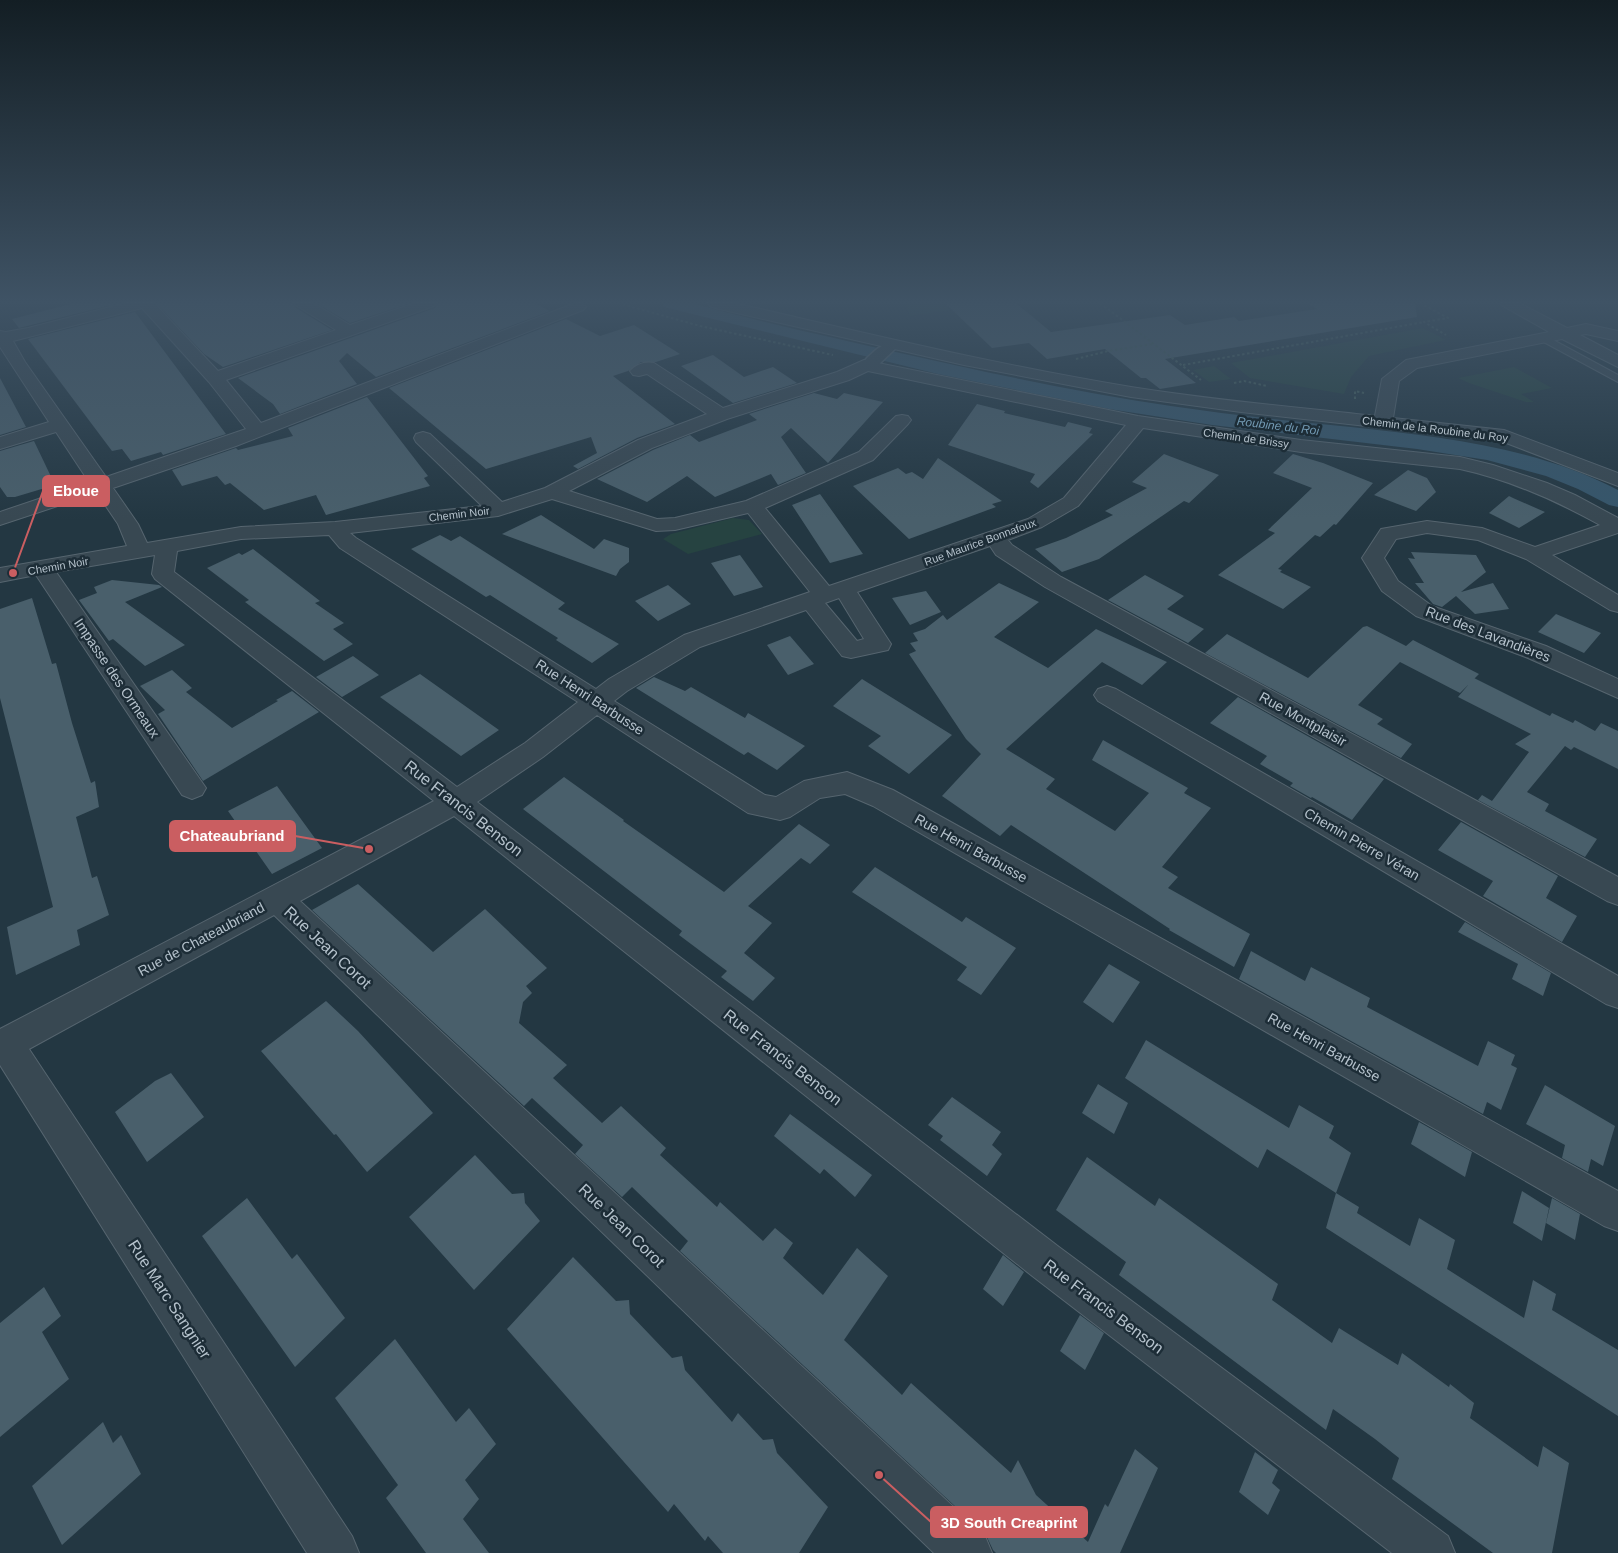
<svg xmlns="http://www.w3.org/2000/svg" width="1618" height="1553" viewBox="0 0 1618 1553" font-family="Helvetica,sans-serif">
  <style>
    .green { fill: #264341 }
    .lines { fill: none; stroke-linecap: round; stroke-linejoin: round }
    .canal { fill: #36566b; fill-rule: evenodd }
    .building { fill: #495f6b }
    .service-casing { stroke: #56656f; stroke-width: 2 }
    .pedestrian-casing { stroke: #56656f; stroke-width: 3 }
    .minor-casing { stroke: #56656f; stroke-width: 2 }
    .path { stroke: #445f5d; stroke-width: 2; stroke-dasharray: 2.5 2.5; stroke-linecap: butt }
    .service { fill: #384852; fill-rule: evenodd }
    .pedestrian { fill: #384852; fill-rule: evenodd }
    .minor { fill: #384852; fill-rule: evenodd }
    .labels { text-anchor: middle; stroke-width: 5; stroke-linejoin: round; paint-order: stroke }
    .far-street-label { font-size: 11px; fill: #b5c2cc; stroke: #1d2d37 }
    .far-water-label { font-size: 12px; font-style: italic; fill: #7299b2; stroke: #1d2d37 }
    .street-label { font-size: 14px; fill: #b5c2cc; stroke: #1d2d37 }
    .near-street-label { font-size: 16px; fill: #b5c2cc; stroke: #1d2d37 }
    .leader { fill: none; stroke: #ca5e61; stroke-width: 2 }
    .callout-dot { fill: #ca5e61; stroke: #1d2d37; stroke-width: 2 }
    .callout { fill: #ca5e61; stroke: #ca5e61; stroke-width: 2 }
    .callout-label { font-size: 15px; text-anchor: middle; font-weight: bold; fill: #fff }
  </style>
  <rect width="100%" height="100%" fill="#233742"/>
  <path class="green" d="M905,303h38l7,7 -40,6z
    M1423,328l23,12 -77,16 -18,21 -7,17 -94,-16 -19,-15z
    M1214,366l17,13 -22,3 -16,-12z
    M1514,367l38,21 -31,6 13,8h-8l-57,-19 -11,-5z
    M733,518l16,2 13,14 -74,20 -25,-15 8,-5z"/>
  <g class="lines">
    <path class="canal" d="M662,303h30c68,19 138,34 208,50 90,20 180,40 271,53 60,9 120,15 180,21 92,10 184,20 267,63v17l-9,-2 -31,-16 -32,-13 -59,-16 -70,-11 -205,-24 -103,-16 -171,-35 -274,-67z"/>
  </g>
  <path class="building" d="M75,303h44l-100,25 -7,-9z
    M156,303h136l4,5 36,22 -109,37 -19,-13z
    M316,303h94l-60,20z
    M439,303h95l16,8 -174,66 -29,-24 -8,8 18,23 -77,30 -7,-10 -35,-26 197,-70z
    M945,303h71l35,29 119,-17 15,10 49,-8 5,4 78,-12 -9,-6h107l2,14 -252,42 31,24 -36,6 -14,-11h-5l-36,-29 -58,10 -18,-16 -37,5z
    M135,312l91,122 -63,21 -2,-3 -30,9 -9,-12 -10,2 -84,-112z
    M566,319l34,17 34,-11 46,29 -24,8h-15l-13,9 -15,5 62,48 -38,14 -59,31 -5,-3 24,-13 -6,-16 -105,32 -97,-81z
    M713,355l31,22 29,-10 24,16 -64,20 -52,-37z
    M0,378l26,49 -26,8z
    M814,393l23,6 7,-6 39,9 -55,61 -37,-35 -10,9 25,36 -28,12 -7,-11 -56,23 -28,-21 -40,26 -50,-23 56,-29 37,-15 9,7 58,-22 -8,-6z
    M367,397l61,79 -4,2 6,8 -104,29 -10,-20 -52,15 -34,-27 -5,2 -8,-9 -35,10 -10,-16 64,-22 2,2 55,-14 -5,-8z
    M977,404l28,7 -1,2 61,14 3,-5 24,6 -3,5 4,1 -55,54 -8,-6 5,-8 -87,-29z
    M34,441l21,44 -40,12h-8l-7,-10v-36z
    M1164,454l55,21 -30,28 -5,-2 -85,58 -37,13 -27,-23 31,-11 47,-23 -8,-4 42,-23 -15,-6z
    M1293,454l30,9 50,20 -37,42 -2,-1 -14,13 -5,-2 -37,34 4,1 -2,2 31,15 -28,22 -65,-34 57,-42 -7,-3 44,-42 -39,-15z
    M938,458l64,43 -10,3 4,3 -87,32 -56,-53 45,-18 8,6 6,-2 11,7z
    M1408,470l19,8 9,14 -20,19 -42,-16z
    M820,494l43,60 -33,9 -38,-58z
    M1509,496l4,2 32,14 -26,16 -30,-15z
    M541,515l53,34 10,-10 25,9v14l-9,7 -4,7 -114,-42z
    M440,535l11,6 9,-5 105,67 -7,6 61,35 -27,19 -36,-23 2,-2 -68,-43 -4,2 -75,-48z
    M253,549l67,52 -5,2 29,20 -11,6 20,15 -29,17 -79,-59 4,-2 -42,-32 32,-15 3,2z
    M1411,552l65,3 10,17 -25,20 32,-9 16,26 -34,5 -19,-18 -14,11 -9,-3 -18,-21h9l-16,-25 7,1z
    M740,555l23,32 -29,9 -23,-33z
    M1145,575l39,21 -17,13 37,20 -16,14 -80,-43z
    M112,580l47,5 3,2 -37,15 60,43 -40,21 -32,-27 -4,2 -30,-41 18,-7 -3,-6z
    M999,583l40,19 -45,35 54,31 48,-39 71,33 -25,23 -40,-23 -96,87 49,30 -9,10 69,42 34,-38 -57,-33 11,-20 85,48 -4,5 27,15 -49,59 16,10 -10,11 82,46 -16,33 -65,-37 1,-1 -159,-104 -11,11 -58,-40 39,-42 -15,-15 -57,-85 7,-3 -6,-8 8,-2 -5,-8 12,-4 18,-14 4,5z
    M668,585l23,19 -33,17 -23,-20z
    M926,591l15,21 -31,13 -18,-27z
    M32,598l20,66 4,-1 16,60 19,60 4,-2 4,26 -23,10 16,61 5,-2 12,39 -32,15 3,15 -64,30 -9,-48 46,-20 -53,-209v-89z
    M1556,614l45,19 -17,20 -46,-21z
    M1367,626l39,20 7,-6 66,34 -19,19 -60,-31 -42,43 25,14 -6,5 35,20 -11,14 -196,-105 22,-19 81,44 55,-51z
    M790,636l24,28 -26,11 -21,-30z
    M353,656l26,19 -37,22 -26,-20z
    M172,670l20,18 -6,4 46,36 46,-27 -2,-1 16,-9 27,21 -116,69 -45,-67 7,-4 -25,-24z
    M420,674l79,56 -38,26 -81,-59z
    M654,677l31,14 6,-4 54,31 3,-5 57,33 -28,24 -29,-18 -4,3 -108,-67z
    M1474,678l76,38 2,-3 21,10 2,-3 20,11 6,-8 17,8v38l-44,-22 -3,3 -6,-4 -38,46 22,12 -4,7 52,28 -12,18 -107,-57 4,-5 10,6 37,-49 -14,-8 16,-10 -73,-37z
    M862,679l90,56 -43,39 -41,-28 13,-10 -48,-30z
    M1238,697l146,82 -32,41 -40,-23 -1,1 -21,-12 3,-3 -33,-19 7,-8 -57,-33z
    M564,777l60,43 -1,1 101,71 75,-68 31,21 -20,19 -9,-6 -53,48 24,17 -28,30 31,25 -22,23 -32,-24 6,-6 -48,-36 3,-4 -159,-122z
    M277,786l45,62 -50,26 -44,-63z
    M1461,822l97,54 -12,22 31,18 -15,26 -79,-46 10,-15 -55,-31z
    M875,867l87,55 4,-5 50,31 -35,47 -24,-15 10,-13 -115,-75z
    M358,884l75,68 52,-43 62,59 -21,18 6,7 -9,9 -4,21 48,42 -14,13 49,45 19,-17 45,42 -6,7 57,52 3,-5 43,39 12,-13 18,15 -10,15 40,37 34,-47 31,28 -44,64 58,55 9,-12 100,90 7,-13 18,35 52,47 17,-38 3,3 27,-58 23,19 -38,85h-124l-3,-3 -7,-15 -306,-284 8,-10 -56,-54 -10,10 -47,-43 8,-9 -51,-47 -8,8 -212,-196z
    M1465,922l86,51 -8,23 -31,-17 6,-15 -60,-32z
    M1251,951l54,30 6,-14 59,31 -3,9 111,59 10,-25 27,14 -4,10 6,3 -16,42 -14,-8 -4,12 -244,-135z
    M1109,964l31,18 -27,41 -30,-21z
    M326,1001l32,30 75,82 -66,59 -31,-38 -2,1 -73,-84z
    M1146,1040l143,88 10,-23 35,21 -5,12 22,15 -15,40 -69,-44 -9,19 -133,-90z
    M171,1073l33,44 -57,45 -32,-50 40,-31z
    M1098,1084l30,19 -14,31 -32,-21z
    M1545,1085l70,41 -12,40 -12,-7 -3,13 -26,-14 3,-13 -39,-21z
    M952,1097l49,35 -9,13 10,9 -15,22 -47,-36 3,-4 -15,-11z
    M790,1114l82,61 -17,22 -31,-28 -4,5 -46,-38z
    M1419,1122l53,30 -7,25 -54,-33z
    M475,1155l37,39 12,-1 1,10 15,18 -66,69 -65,-73z
    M1087,1157l68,49 4,-8 119,86 -6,16 60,43 7,-15 59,37 4,-12 47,34 1,-3 24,19 -4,15 68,49 5,-21 26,17 -17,90h-59l-101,-74 7,-21 -24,-19 -42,-30 -7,21 -207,-155 7,-13 -70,-52z
    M1522,1191l27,17 -7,33 -29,-18z
    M1336,1193l23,14 -2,6 53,33 9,-28 36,22 -8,29 77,49 9,-38 23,14 -4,16 66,40v66l-292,-188z
    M247,1198l45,61 5,-5 48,64 -50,49 -93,-131z
    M1552,1198l28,16 -5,26 -29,-17z
    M1003,1255l21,17 -21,34 -20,-17z
    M573,1257l43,44 13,-1 1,14 42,44 10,-2 3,14 47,52 6,-9 25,27 10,-1 4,14 51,54 -29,46h-76l-15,-17 -3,5 -31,-37 -6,8 -161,-183z
    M44,1287l17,29 -19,16 27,47 -69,58v-114z
    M1080,1315l24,18 -19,37 -25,-19z
    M395,1339l61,83 13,-14 27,36 -31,36 14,19 -16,20 26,34h-63l-40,-55 12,-13 -63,-87z
    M103,1422l10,21 8,-8 20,39 -79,71 -30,-59z
    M1255,1452l23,18 -6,13 8,7 -12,25 -29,-23z"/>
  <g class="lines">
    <defs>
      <path id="service" d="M1544,335l74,40v7l-78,-42 -1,-2z"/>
      <path id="pedestrian" d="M888,343l6,2 2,3 -20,19h-12l-2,-3c6,-8 17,-18 26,-21z"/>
      <path id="minor" d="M126,303h28l64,68 118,-41 -39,-24 -3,-3h19l37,22 65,-22h22l-3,3 -208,74 35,43 312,-119 7,-1 6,4 -3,3 -347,136 -123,42 25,36 9,19 94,-16 94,-5 147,-16 -66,-64 -2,-4 2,-4 7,-2 7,2 72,68 43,-14 93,-48 69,-26 -60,-40 -8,2 -6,-1 -3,-4c6,-7 16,-10 24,-8l69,45 114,-36 27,-12h12l2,3 260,53 163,24 159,17 33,8 54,18 28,12 43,23v15l-66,22 66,40v17l-8,-2 -84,-51 -48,-19 -51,-7 -31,6 -12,19 14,23 34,25 114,40 72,33v19l-90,-40 -112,-42 -34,-25 -20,-33 19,-29 46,-8 55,7 53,19 65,-22c-45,-25 -90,-45 -140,-56l-159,-17 -158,-24 -65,78 -36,21 -34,13 4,5 49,32 557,300v28l-11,-4 -562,-314 -49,-32 -6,-9 -133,46 34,52 -3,6 -37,8 -9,-2 -36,-46 -106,37 -73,44 -13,10 151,94 11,2 28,-16 43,-9 46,18 725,401v40l-14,-5 -731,-420 -28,-12 -25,4 -30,19 -10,3 -32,-7 -151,-98 -54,42 -66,45 582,445 389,289 7,17h-63l-361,-278 -577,-459 -154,85 685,635 7,17h-58l-660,-638 -245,134 323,487 7,17h-52l-307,-488v-36l434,-228 -279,-222 -3,-5 3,-19 -99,17 150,216 -4,7 -10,4 -10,-4 -146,-220 -36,7v-14l127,-22 -9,-22 -21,-31 -97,32v-13l89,-30 -33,-50 -56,17v-12l49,-15 -49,-75v-16l6,1 22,-4zM142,308l67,74 37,47 -140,48 -81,-115 -12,-21zM868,371l258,54 -62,73 -36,21 -199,67 -64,-78 108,-48 35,-36 3,-4 -3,-4 -6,-1 -6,1 -37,36 -113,49 -71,17 -18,1 -88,-28 83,-43 75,-29 122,-39zM552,499l104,32 19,-1 73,-17 62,79 -126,43 -75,44 -13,10 -240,-151 -6,-5 148,-17zM329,535l11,13 238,154 -53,41 -68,44 -283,-215 3,-21 64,-12zM839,598l25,41 -7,2 -32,-38z
        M707,303h27c132,30 263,62 397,84 81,13 163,20 244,29l7,-37 24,-19 143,-28 -46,-26 -3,-3h19l48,25 19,-4 32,7v10l-32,-7 -6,1 38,20v12l-56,-28 -145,29 -18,13 -6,37 111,12 114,43v13l-117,-45 -260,-29 -110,-15 -167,-32 -249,-57 -5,-2z
        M1107,686l9,3 502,287v32l-12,-4 -508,-303 -4,-6 4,-6z"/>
    </defs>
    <use href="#service" class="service-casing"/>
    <use href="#pedestrian" class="pedestrian-casing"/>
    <use href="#minor" class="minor-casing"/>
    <path class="path" d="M618,303l82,23 133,29
      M1100,303l101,77
      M1420,303l28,15 -24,4 22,13
      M1076,359l32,-8 45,-7
      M1183,365l241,-43
      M1234,383l10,-2 23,5
      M1355,399v-8l9,2"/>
    <use href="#service" class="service"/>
    <use href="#pedestrian" class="pedestrian"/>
    <use href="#minor" class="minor"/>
  </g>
  <linearGradient id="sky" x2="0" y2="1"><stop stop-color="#131e24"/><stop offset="0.58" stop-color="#3f5365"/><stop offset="1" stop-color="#3f5365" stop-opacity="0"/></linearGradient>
  <rect width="1618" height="520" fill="url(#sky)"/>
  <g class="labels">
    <g class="far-street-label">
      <text transform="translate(1435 429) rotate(7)" y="4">Chemin de la Roubine du Roy</text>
      <text transform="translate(1246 438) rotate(8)" y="4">Chemin de Brissy</text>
      <text transform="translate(459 514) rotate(-7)" y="4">Chemin Noir</text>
      <text transform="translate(980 542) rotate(-20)" y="4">Rue Maurice Bonnafoux</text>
      <text transform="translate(58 566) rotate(-10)" y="4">Chemin Noir</text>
    </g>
    <g class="far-water-label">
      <text transform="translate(1278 426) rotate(7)" y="4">Roubine du Roi</text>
    </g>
    <g class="street-label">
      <text transform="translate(1488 634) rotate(21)" y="5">Rue des Lavandières</text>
      <text transform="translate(117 678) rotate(56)" y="5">Impasse des Ormeaux</text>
      <text transform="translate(590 697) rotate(33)" y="5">Rue Henri Barbusse</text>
      <text transform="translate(1303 719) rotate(29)" y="5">Rue Montplaisir</text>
      <text transform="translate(1362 844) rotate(30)" y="5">Chemin Pierre Véran</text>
      <text transform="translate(971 848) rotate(29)" y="5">Rue Henri Barbusse</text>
      <text transform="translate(201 939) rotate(-28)" y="5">Rue de Chateaubriand</text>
      <text transform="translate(1324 1047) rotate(29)" y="5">Rue Henri Barbusse</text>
    </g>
    <g class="near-street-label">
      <text transform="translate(464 808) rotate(38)" y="6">Rue Francis Benson</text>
      <text transform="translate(328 947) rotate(43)" y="6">Rue Jean Corot</text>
      <text transform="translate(783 1057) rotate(38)" y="6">Rue Francis Benson</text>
      <text transform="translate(622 1225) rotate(44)" y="6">Rue Jean Corot</text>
      <text transform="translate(170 1299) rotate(57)" y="6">Rue Marc Sangnier</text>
      <text transform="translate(1104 1306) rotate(37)" y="6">Rue Francis Benson</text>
    </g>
  </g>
  <path class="leader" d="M13 573L43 491M369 849L295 836M879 1475L931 1522"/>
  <g class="callout-dot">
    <circle cx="13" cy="573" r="5"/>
    <circle cx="369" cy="849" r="5"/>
    <circle cx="879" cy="1475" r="5"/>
  </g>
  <g class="callout">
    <rect x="43" y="476" width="66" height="30" rx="5"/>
    <rect x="170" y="821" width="125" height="30" rx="5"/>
    <rect x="931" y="1507" width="156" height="30" rx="5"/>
  </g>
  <g class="callout-label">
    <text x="76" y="496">Eboue</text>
    <text x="232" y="841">Chateaubriand</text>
    <text x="1009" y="1528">3D South Creaprint</text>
  </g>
</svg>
